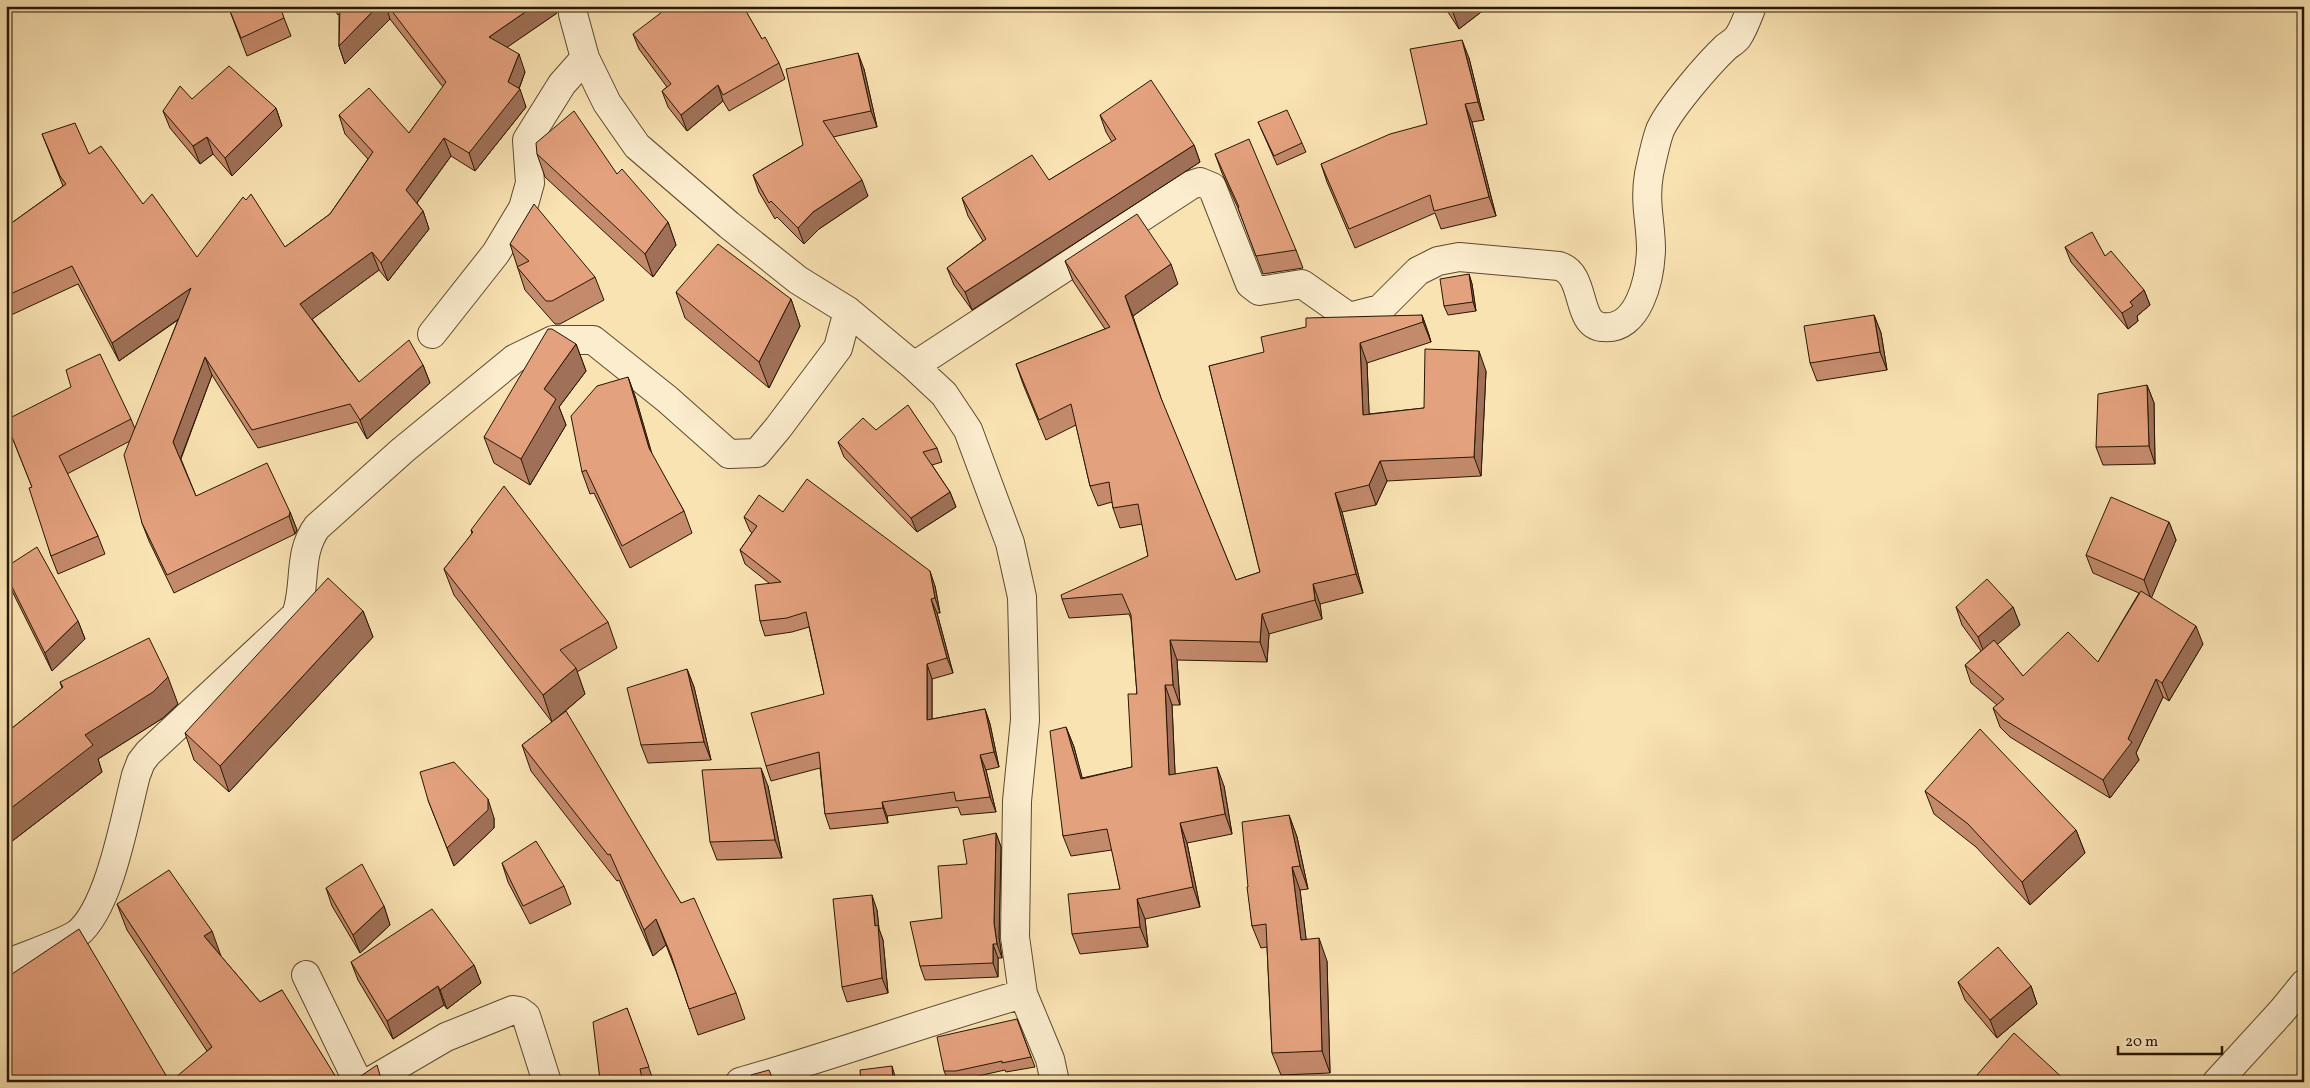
<svg xmlns="http://www.w3.org/2000/svg" width="2310" height="1088" viewBox="0 0 2310 1088" font-family="Vollkorn,serif">
  <style>
    .lines { fill: none; stroke-linecap: round; stroke-linejoin: round }
    .minor-casing { stroke: #5c492e; stroke-width: 30 }
    .minor { stroke: #fcedce; stroke-width: 28 }
    .wall { fill: #c48a6c; stroke: #281601 }
    .shaded-wall { fill: #a07158; stroke: #281601 }
    .building { fill: #e4a17e; stroke: #281601 }
  </style>
  <rect width="100%" height="100%" fill="#fae3b3"/>
  <filter id="stains"><feTurbulence type="fractalNoise" baseFrequency=".004" numOctaves="4"/><feColorMatrix values="0 0 0 0 .2 0 0 0 0 .09 0 0 0 0 .02 0 0 0 .5 -.17"/></filter>
  <radialGradient id="worn" r=".72"><stop offset=".6" stop-color="#630" stop-opacity="0"/><stop offset="1" stop-color="#630" stop-opacity=".3"/></radialGradient>
  <g class="lines">
    <defs>
      <path id="minor" d="M573,6v8l12,44 22,45 30,43 92,79 69,55 50,31 66,55 30,28 24,36 42,113 12,54 3,123 -8,81 -2,136 8,57 27,65 5,23
        M432,334l64,-81 27,-45 7,-25 -3,-43 35,-56 23,-26
        M914,366l277,-181 9,-3 12,5 38,97 9,7 43,-7 47,33 31,-8 38,-38 20,-10 21,-4 100,9c28,8 16,58 43,61 37,5 48,-49 49,-77 0,-28 -7,-46 -2,-76 3,-14 6,-30 11,-44 10,-22 48,-66 66,-83 4,-3 9,-6 12,-10 6,-9 10,-21 14,-31
        M6,964c18,-8 56,-20 71,-30 33,-26 48,-117 59,-159l5,-13 7,-9 148,-138c11,-29 1,-61 21,-88l86,-77 111,-91 39,-19h40l74,59 62,55 28,-1 21,-25 60,-80 10,-37
        M306,975l52,107
        M369,1082l77,-45 67,-27 6,1 7,5 21,66
        M740,1082c95,-27 188,-61 283,-88
        M2217,1082l65,-71 22,-27"/>
    </defs>
    <use href="#minor" class="minor-casing"/>
    <use href="#minor" class="minor"/>
  </g>
  <path class="wall" d="M228,6l56,12 7,18 -44,20z
    M332,6h226l-1,7 -50,34 18,25 -6,17 7,18 -51,64 -24,-15 -34,47 6,8 6,18 -41,52 -9,-11 -67,49 47,63 64,-17 7,18 -63,56 -10,-17 -99,26 -46,-73 -31,84 15,37 94,16 7,18 -2,4 -121,59 -25,-52 -7,-18 -12,-82 -63,33 31,62 7,18 -47,20 -7,-18 -19,-69 -26,-65 125,-3 4,10 43,-109 -59,41 -41,-77 -69,32 -3,-9v-80l57,-41 -21,-52 47,20 54,50 54,53 88,-10 45,-33 38,-55 -23,-25 -6,-19 70,18 34,-46 -53,-68 -45,45 -6,-18v-32l-1,1z
    M1444,6h45l-30,23z
    M745,10l17,29 17,24 6,16 -56,32 -6,-10 -36,30 -19,-24 -6,-16 5,-4 -28,-38 -6,-15z
    M1469,58l15,62 -12,2 24,94 -55,13 -6,-16 -80,35 -28,-66 -6,-18 106,-40z
    M864,69l13,58 -44,10 35,59 -49,33 -15,15 -27,-27 -2,2 -16,-27 -6,-17 50,-30z
    M192,99l84,9 6,18 -50,50 -19,-22 -13,10 -30,-36 -7,-17z
    M1100,115l94,30 6,17 -228,148 -18,-25 -7,-17 36,-27 -15,-25 -6,-18 87,-18 63,-38 -6,-10z
    M1258,122l44,21 4,9 -29,13z
    M537,154l80,20 51,48 8,23 -23,32 -108,-100z
    M1215,154l81,96 7,18 -40,6 -25,-66 -16,-35z
    M510,244l85,33 9,23 -44,24h-5l-30,-34z
    M2065,247l40,9 39,34 6,15 -13,11 1,5 -10,8 -57,-67z
    M1065,261l113,23 -45,32 30,88 73,176 24,-8 -51,-206 213,-51 7,20 2,7 -64,21 2,51 55,-6 62,-37 -5,105 -94,5 -11,24 -34,7 21,81 -43,11 2,15 -53,15 -2,28 -90,-2 3,45h-8l3,69 49,12 8,48 -45,9 13,64 -55,12 3,28 -68,7 -8,-20 48,-45 -8,-39 -41,6 -8,-20 3,-109 8,20 8,31 50,-11 5,-73 -6,-75 -2,-5 -60,4 -7,-19 86,-43 -6,-32 -22,4 -7,-20 -1,-6 -14,4 -8,-20 -14,-61 -30,15 -23,-56 -7,-20 89,-35 -32,-48z
    M1469,274l3,10 4,27 -28,4 -4,-9z
    M676,292l115,7 9,27 -31,62 -84,-70z
    M1874,315l7,18 6,37 -70,11 -7,-18z
    M576,344l10,27 -27,36 7,18 -36,60 -36,-22 -10,-26z
    M628,377l8,22 16,56 32,56 8,22 -62,35 -36,-75 -4,1 -8,-22z
    M2147,385l7,18 1,61 -52,1 -7,-18z
    M876,430l61,18 5,14 -10,3 18,27 6,15 -39,25 -73,-75 -6,-15z
    M783,512l152,74 5,27h-3l16,60 -21,6v40l53,-10 5,15 9,43 -13,3 10,42 -35,3 -3,-8 -71,9 1,7 -58,6 -5,-15 -5,-46 -49,13 -5,-15 58,-72 -15,-67 -17,5 -27,4 -5,-15 9,-38 -24,-19 -5,-14 12,-17 -2,-2 -6,-14z
    M2169,522l7,18 -25,58 52,46 -34,57 -6,-4 -27,56 3,7 -29,38 -100,-61 -10,-10 -7,-19 4,-3 -26,-22 -6,-18 16,-14 -19,-26 -6,-18h57l7,18 -23,19 26,32 75,-14 41,-69 -46,-20 -7,-18z
    M471,530l137,92 9,26 -40,24 8,22 -30,26 126,183 55,90 9,26 -47,16 -22,-64 -10,-26 -13,11 -34,-76 -2,1 -86,-110 -9,-26 30,-23 -98,-127 -10,-26 28,-35z
    M6,567l72,54 7,18 -33,32 -42,-84 -4,-10z
    M363,611l10,26 -144,155 -35,-32 -9,-27z
    M687,669l7,18 17,73 -63,3 -7,-18z
    M60,682l118,22 -15,14 -65,41 4,13 -91,70 -5,-10v-99l56,-45z
    M768,786l14,72 -65,2 -7,-18z
    M1925,791l151,39 9,23 -55,52 -54,-58 -42,-33z
    M428,800l66,18v10l-40,38z
    M1289,815l8,22 11,52 -8,1 6,49 21,22 3,112 -49,2 -9,-22 -5,-106 -6,1 -9,-22 -4,-39z
    M996,833l5,14 -2,90 3,21h-4v19l-73,3 -5,-14 22,-48 25,-54z
    M502,863l62,23 7,18 -41,20 -22,-42z
    M326,888l58,18 6,19 -30,28 -28,-47z
    M117,904l103,51 40,47 22,-12 -75,61 -80,-121z
    M877,910l2,19 4,11 5,53 -41,9 -5,-15z
    M351,962l123,3 7,18 -34,26 -3,-4 -51,34 -35,-59z
    M1958,982l73,4 6,18 -40,34 -32,-38z
    M627,1008l27,74h-53l-1,-2z
    M1017,1019l18,48 -29,5 -1,-2 -45,10h-12l-4,-9z
    M1977,1075l90,7h-88z"/>
  <path class="shaded-wall" d="M378,6h8l4,13 -45,45 -6,-18z
    M534,6h24l-1,7 -61,42 -7,-18z
    M741,6h10l-8,6z
    M1458,6h31l-30,23 -7,-19z
    M1462,40l7,18 15,62 -6,-18z
    M858,53l6,16 13,58 -6,-16z
    M519,54l6,18 -7,19 2,-2 6,18 -51,64 -6,-18 39,-71z
    M718,85l5,16 -36,30 -6,-16z
    M1465,104l7,18 24,94 -7,-19z
    M276,108l6,18 -50,50 -7,-18z
    M207,137l6,17 -13,10 -7,-18z
    M444,138l7,18 -38,52 -7,-18z
    M1194,145l6,17 -228,148 -7,-18z
    M862,180l6,16 -49,33 -15,15 -6,-16 15,-16z
    M423,211l6,18 -41,52 -7,-18z
    M668,222l8,23 -23,32 -8,-23z
    M372,252l7,18 -72,53 -7,-19z
    M1171,264l7,20 -45,32 -8,-20z
    M1469,274l3,10 4,27 -3,-9z
    M191,288l6,18 -78,55 -7,-18z
    M2144,290l6,15 -13,11 1,5 -10,8 -6,-16 8,-11z
    M791,299l9,27 -31,62 -10,-26z
    M1422,315l7,20 2,7 -8,-20z
    M1874,315l7,18 6,37 -7,-18z
    M1360,343l7,20 3,72 -7,-20z
    M576,344l10,27 -27,36 7,18 -36,60 -9,-26 23,-70z
    M1479,351l7,20 -5,105 -7,-19z
    M205,357l7,18 -32,85 -7,-18z
    M423,365l7,18 -63,56 -7,-19z
    M628,377l8,22 21,72 -8,-23z
    M2147,385l7,18 1,61 -6,-18z
    M1380,461l7,20 -11,24 -7,-20z
    M950,492l6,15 -39,25 -6,-14z
    M1335,493l7,19 21,81 -7,-19z
    M290,512l7,18 -2,4 -6,-18z
    M2169,522l7,18 -25,59 -7,-19z
    M930,571l5,15 5,27 -5,-15z
    M1313,584l7,20 2,15 -7,-19z
    M931,599l6,14 16,60 -6,-15z
    M2013,607l7,18 -35,30 -7,-18z
    M363,611l10,26 -144,155 -9,-26z
    M1262,614l7,20 -2,28 -7,-20z
    M78,621l7,18 -33,32 -7,-18z
    M2196,626l7,18 -34,57 -7,-18z
    M1170,640l7,20 3,45 -7,-20z
    M927,664l5,15v56l-5,-15z
    M576,668l9,26 -33,28 -9,-27z
    M687,669l7,18 17,73 -7,-18z
    M168,677l10,27 -15,14 -65,41 4,13 -91,70 -5,-14v-16l79,-77z
    M2156,679l7,18 -27,56 3,7 -29,38 -7,-18 25,-41z
    M1165,685l7,20 4,90 -7,-20z
    M985,709l5,15 9,43 -5,-15z
    M1066,727l8,20 14,52 -7,-20z
    M980,755l6,15 10,42 -6,-15z
    M1217,767l7,19 8,48 -7,-20z
    M761,768l7,18 14,72 -7,-18z
    M488,799l6,19v10l-40,38 -7,-18z
    M882,802l5,14 1,7 -5,-15z
    M1289,815l8,22 11,52 -8,-23z
    M1180,823l7,20 13,64 -7,-20z
    M2076,830l9,23 -55,52 -8,-23z
    M996,833l5,14 -2,90 3,21 -5,-14 -3,-21z
    M1292,867l8,23 9,72 -8,-22z
    M872,895l5,15 2,19 4,11 5,53 -6,-15 -7,-52z
    M1137,899l8,20 3,28 -8,-20z
    M384,906l6,19 -30,28 -7,-18z
    M656,919l10,26 -13,11 -9,-26z
    M212,931l9,25 -17,-20z
    M1319,938l8,23 3,112 -8,-22z
    M993,944l5,14v19l-5,-14z
    M474,965l7,18 -34,26 -7,-19z
    M438,986l6,19 -51,34 -6,-18z
    M2031,986l6,18 -40,34 -7,-18z
    M892,1066l3,10 1,6h-3z"/>
  <path class="building" d="M228,6h52l4,12 -43,20z
    M340,6h38l-39,40z
    M388,6h146l-45,31 30,17 -11,28 12,7 -51,64 -25,-15 -38,52 17,21 -42,52 -9,-11 -72,52 59,78 50,-42 14,25 -63,55 -10,-16 -98,26 -47,-73 -32,85 23,54 71,-33 23,49 -1,4 -122,59 -25,-52 -18,-68 67,-167 -79,55 -40,-77 -66,30v-69l60,-43 -6,-8 -18,-42 33,-11 14,31 12,-8 42,58 9,-10 45,63 46,-60 3,3 5,-6 34,53 45,-33 43,-62 -34,-37 30,-27 40,45 37,-51z
    M670,6h73l19,33 3,-2 14,26 -56,32 -5,-10 -37,30 -19,-24 9,-7 -38,-50z
    M1450,6h8l-6,4z
    M1462,40l16,62 -13,2 24,93 -55,14 -4,-16 -81,34 -28,-65 69,-30 37,-10 -17,-75z
    M858,53l13,58 -48,10 39,59 -49,32 -15,16 -27,-27 -2,2 -16,-28 50,-30 -17,-76z
    M229,66l47,42 -51,50 -18,-21 -14,9 -30,-35 17,-25 12,13z
    M1151,80l43,65 -229,147 -18,-24 39,-29 -24,-41 70,-43 17,25 67,-41 -16,-24z
    M1287,110l15,33 -28,13 -16,-34z
    M574,111l43,63 5,-5 46,53 -23,32 -108,-100 -1,-11z
    M1249,139l47,111 -40,6 -18,-48 1,-1 -24,-53z
    M534,204l61,73 -43,24h-6l-29,-34 12,-6 -19,-17z
    M1137,214l34,50 -46,32 36,102 75,182 24,-8 -51,-206 55,-14 -3,-15 45,-10v-9l116,-3 1,7 -63,21 3,72 61,-7 1,-59 54,2 -5,106 -94,4 -11,24 -34,8 21,81 -43,10 2,16 -53,14 -2,28 -90,-2 3,45h-8l4,90 48,-8 8,47 -45,9 13,64 -56,12 3,28 -68,7 -4,-40 52,-5 -13,-60 -44,7 -13,-105 16,-4 15,52 51,-12 -4,-73h9l-6,-79 -9,-21 -60,5 -1,-4 87,-39 -10,-52 -25,4 -4,-26 -19,4 -19,-82 -32,16 -23,-56 94,-37 -45,-66z
    M2092,232l13,24 6,-5 33,39 -14,12 3,4 -11,7 -57,-66z
    M718,244l73,55 -32,63 -83,-70z
    M1469,274l4,28 -29,4 -4,-27z
    M1874,315l6,37 -70,11 -6,-37z
    M548,329h4l24,15 -32,45 12,10 -35,60 -37,-22z
    M100,354l31,65 -72,37 39,80 -47,20 -22,-68 3,-1 -26,-65v-2l65,-33 -5,-17z
    M628,377l21,71 35,63 -62,35 -36,-76 -4,2 -11,-56 26,-30z
    M2147,385l2,61 -53,1 2,-53z
    M908,405l29,43 -14,4 27,40 -39,26 -73,-76 25,-24 13,12z
    M807,479l123,92 5,27 -4,1 16,59 -20,6v56l58,-11 9,43 -14,3 10,42 -34,4 -2,-9 -72,10 1,6 -58,6 -6,-62 -53,14 -15,-53 73,-19 -18,-82 -19,6 -27,3 -5,-36 26,-3 -41,-32 17,-24 -13,-9 15,-22 24,17z
    M504,486l104,136 -48,28 16,18 -33,27 -99,-126 29,-37 -2,-2z
    M2111,497l58,25 -25,58 -58,-25z
    M37,547l41,74 -33,32 -39,-78v-8z
    M328,578l35,33 -143,155 -35,-33z
    M1987,579l26,28 -35,30 -22,-30z
    M2141,591l55,35 -34,57 -6,-4 -28,60 4,3 -29,38 -100,-61 -10,-11 11,-9 -39,-34 29,-25 29,36 45,-44 30,30z
    M149,638l19,39 -15,15 -68,43 8,10 -87,67v-79l57,-46 -3,-5z
    M687,669l17,73 -63,3 -14,-57z
    M566,711l115,192 13,-5 42,95 -47,16 -18,-54 -15,-36 -12,11 -34,-76 -2,1 -86,-110z
    M1980,729l96,101 -54,52 -54,-58 -43,-33z
    M454,762l34,37v11l-41,38 -19,-48 -8,-28z
    M761,768l14,72 -65,2 -8,-72z
    M1289,815l11,51 -8,1 9,73 18,-2 3,113 -50,2 -6,-129 -14,2 -5,-39h1l-6,-65z
    M996,833l-2,90 3,21h-4v19l-73,3 -10,-44 32,-4 -4,-52 29,-2 -4,-24z
    M536,841l28,45 -41,20 -21,-43z
    M362,864l22,42 -31,29 -27,-47z
    M169,870l43,61 -8,5 56,66 22,-12 57,92h-333v-104l73,-49 91,153 42,-35 -95,-143z
    M872,895l3,31 3,-1 4,53 -40,9 -9,-88z
    M432,909l42,56 -34,25 -2,-4 -51,35 -36,-59z
    M1998,947l33,39 -41,34 -32,-38z
    M627,1008l22,59 -9,2 3,13h-27l-1,-6 -15,4 -7,-58z
    M1017,1019l14,38 -29,6v-2l-46,10h-12l-7,-34z
    M2014,1033l53,49h-83l-7,-7z
    M377,1065l5,17h-30z
    M892,1066l1,16h-32l-1,-12z
    M769,1070l5,12h-22l-1,-7z"/>
  <rect width="2310" height="1088" fill="none" stroke="#fae3b3" stroke-width="25"/>
  <rect x="8" y="8" width="2295" height="1073" fill="none" stroke="#281601" stroke-width="2.5"/>
  <rect x="12" y="12" width="2285" height="1063" fill="none" stroke="#281601"/>
  <path d="M2118 1046v8h104v-8" fill="none" stroke="#281601" stroke-width="2.5"/>
  <text x="2125" y="1046" font-size="15" fill="#281601" stroke="#fcedce" stroke-width="4" paint-order="stroke">20 m</text>
  <rect width="100%" height="100%" filter="url(#stains)"/>
  <rect width="100%" height="100%" fill="url(#worn)"/>
</svg>
